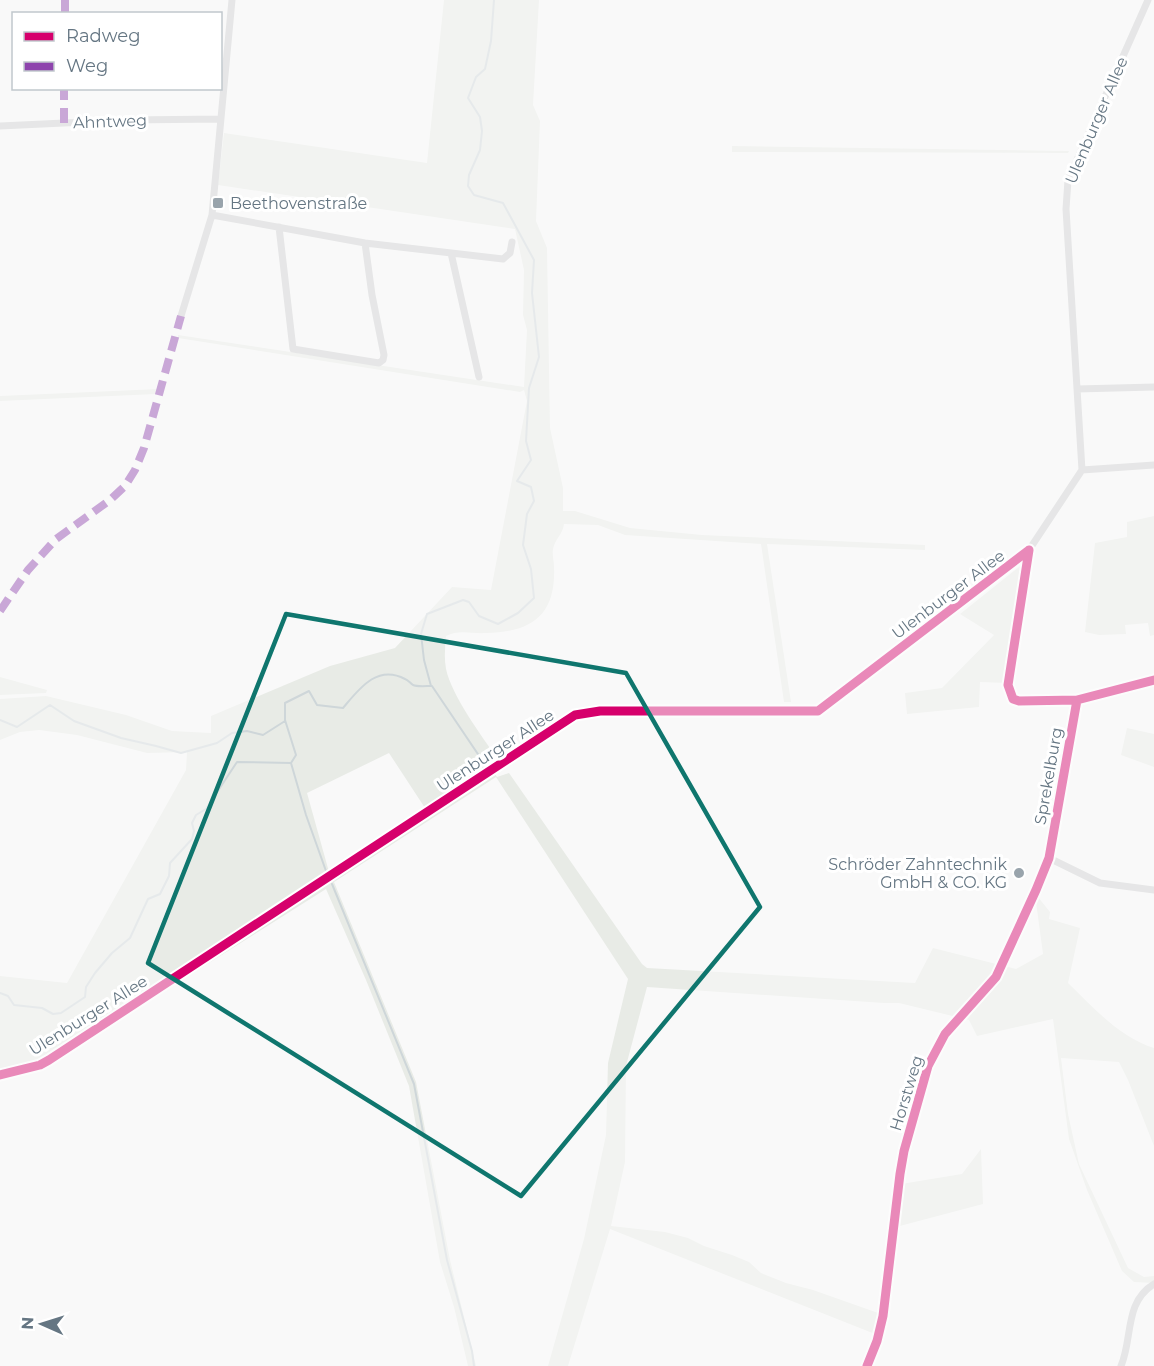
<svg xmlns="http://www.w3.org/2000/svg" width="1154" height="1366" viewBox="0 0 1154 1366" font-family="Montserrat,sans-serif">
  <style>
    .green { fill: #e8ebe6; fill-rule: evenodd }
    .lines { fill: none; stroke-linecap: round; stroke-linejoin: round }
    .stream { stroke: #ced6d9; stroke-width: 2 }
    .minor { stroke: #cecfd0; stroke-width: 7 }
    .quiet { stroke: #8e44ad; stroke-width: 8; stroke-dasharray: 15 8; stroke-linecap: butt }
    .cycleway-casing { stroke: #fff; stroke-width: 13 }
    .cycleway { stroke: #d6006c; stroke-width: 9 }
    .marked { fill: none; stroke: #0f766e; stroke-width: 4.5; stroke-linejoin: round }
    .poi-dot { fill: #99a4ac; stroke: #fff; stroke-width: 2 }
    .labels { text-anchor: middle; stroke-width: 6; stroke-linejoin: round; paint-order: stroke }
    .street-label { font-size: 16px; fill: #657683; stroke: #fff }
    .poi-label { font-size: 16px; fill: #657683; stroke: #fff; text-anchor: start }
  </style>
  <rect width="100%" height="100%" fill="#f9f9f9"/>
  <path class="green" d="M444,0h95l-6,105 7,16 -4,100 11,27 3,180 13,60v23h12l55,17 72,7 223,10v5l-158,-6 24,158h-7l-23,-158 -136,-9 -27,-10 -34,-1c-1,10 -9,15 -11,25 -1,6 1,12 1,18 2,48 -22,65 -68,66 -14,1 -27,-4 -40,3 -1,11 -2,22 0,33 6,27 35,66 51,89l-9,7 9,12 12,-4 133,191 5,4 268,15 18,-35 83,21 27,-15 -7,-52 2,-5 12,15 -1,7 31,9 -12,55c26,25 51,54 86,65v98l-26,-66 -9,-18 -58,-4 7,56 11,50 49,104 16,9 10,-1v7l-20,-1 -12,-11 -35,-81 -18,-51 -16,-120 -76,17 -8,-16 -70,-17h-15l-237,-16 -21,79 -1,96 -14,64 54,6 23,6 16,8 28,9 17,7 12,11 25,10 27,7 68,24 20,-130 61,-10 19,-25 2,55 -87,23 -10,90 -17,49h-7l8,-15 5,-17 -265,-105 -42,137h-20l36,-127 22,-104 2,-72 20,-84 -132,-202 -162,105 82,200 34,178 26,106h-8l-14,-59 -14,-45 -31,-176 -43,-106 -40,-91 -285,180 -41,8v-101l67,7 119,-213 1,-18 -40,1 -70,-18 -38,-5 -19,2 -20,8v-41l46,-3 80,19 46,16 39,2v-17l119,-50 65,-18 57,-61 39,3 36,-189 -3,-11 -4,2 -342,-54v-3l346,52 3,-57 -4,-15 1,-45 -9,-41 -297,-44 6,-52 203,30zM389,753l36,55 -96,64 -22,-79z
    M732,146l337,5 -1,2 -336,-1z
    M159,389l-3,5 -156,7v-5z
    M1154,516v119l-4,1 -2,-13 -23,2 1,9 -27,1 -14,-3 10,-89 32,-6v-15z
    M1024,563l-17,120 -27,-1 -1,25 -72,7 -2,-21 37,-5 52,-53 -34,-21z
    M0,677l47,13 -1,3 -46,2z
    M1127,728l27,6v33l-33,-12z"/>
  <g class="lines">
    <path class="stream" d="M432,686l54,80
      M0,720l17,7 33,-22 24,16 47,17 35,8 25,7 36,-10 15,-10 15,-2 16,4 22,-14
      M291,763l15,52 20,56
      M332,884l82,200 33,176 25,91 2,15
      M0,993l8,3 6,9 28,3 11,6 8,-1 24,-16 1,-10 9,-14 17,-20 18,-15 18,-39 12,-5 9,-18 1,-13 22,-24 2,-8 -2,-8 4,-8 10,-6 31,-47 54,1 5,-8 -11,-35v-17l24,-12 8,14 26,3c16,-19 34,-44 62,-29 3,1 5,4 8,6 4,2 13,1 18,1l-7,-26 -3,-26 6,-20 36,-14 6,2 10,14 19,8 20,-11 16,-15 -3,-29 -8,-24 4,-31 7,-13 -3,-14 -14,-6 14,-21 -5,-19 3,-53 10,-31 -7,-64 2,-33 -31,-57 -29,-8 -6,-9 1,-11 11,-25 2,-19 -2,-14 -12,-19 8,-21 9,-8 6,-28 3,-41"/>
    <path class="minor" d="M0,126l128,-6 92,-1
      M212,215l153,28 138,16 7,-6 2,-11
      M279,227l14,122 86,14 4,-3 1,-5 -12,-60 -7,-52
      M451,253l28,124
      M181,316l31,-101 20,-215
      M1077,389l77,-2
      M1082,470l72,-5
      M1029,550l-21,135 5,14 6,2 58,-1 77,-20
      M1049,858l51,25 54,7
      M0,1075l40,-10 9,-5 526,-345 25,-4h218l211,-161 53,-80 -16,-261 2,-29 80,-180
      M867,1366l10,-25 6,-25 17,-142 4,-23 24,-85 17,-32 51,-57 40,-87 13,-32 28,-158
      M1121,1366c12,-28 3,-64 33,-82"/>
    <path class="quiet" d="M65,14v-14
      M64,123v-35
      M0,611l28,-41 28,-31 54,-39 15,-14 10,-16 9,-22 37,-132"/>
    <defs>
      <path id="cycleway" d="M1029,550l-21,135 5,14 6,2 58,-1 77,-20
        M0,1075l40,-10 9,-5 526,-345 25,-4h218l211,-161
        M867,1366l10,-25 6,-25 17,-142 4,-23 24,-85 17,-32 51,-57 40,-87 13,-32 28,-158"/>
    </defs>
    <use href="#cycleway" class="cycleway-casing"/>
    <use href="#cycleway" class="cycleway"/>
  </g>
  <path d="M0 0H1154V1366H0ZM286,614l340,59 134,234 -239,289 -373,-233z" fill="#f9f9f9" fill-opacity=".55" fill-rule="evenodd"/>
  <path class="marked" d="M286,614l340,59 134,234 -239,289 -373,-233z"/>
  <g class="poi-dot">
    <rect x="212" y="197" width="12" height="12" rx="3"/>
    <circle cx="1019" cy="873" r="6"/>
  </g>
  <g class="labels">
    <g class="street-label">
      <text transform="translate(1096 120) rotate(-67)" y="6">Ulenburger Allee</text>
      <text transform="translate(110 121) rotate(-2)" y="6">Ahntweg</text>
      <text transform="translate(948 594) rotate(-37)" y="6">Ulenburger Allee</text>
      <text transform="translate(495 750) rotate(-33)" y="6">Ulenburger Allee</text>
      <text transform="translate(1048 776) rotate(-80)" y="6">Sprekelburg</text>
      <text transform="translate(88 1015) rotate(-32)" y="6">Ulenburger Allee</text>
      <text transform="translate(906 1093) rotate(-73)" y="6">Horstweg</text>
    </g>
    <g class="poi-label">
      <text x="230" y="209">Beethovenstraße</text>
      <text x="1007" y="870" text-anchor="end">Schröder Zahntechnik<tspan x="1007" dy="18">GmbH &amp; CO. KG</tspan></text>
    </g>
  </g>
  <rect x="12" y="12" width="210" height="78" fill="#ffffff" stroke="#c1c8cd" stroke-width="1.5"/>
  <rect x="24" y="32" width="30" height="9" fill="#d6006c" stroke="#c1c8cd" stroke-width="1.5"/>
  <text x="66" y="42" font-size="18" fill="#657683">Radweg</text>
  <rect x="24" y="62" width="30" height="9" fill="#8e44ad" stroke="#c1c8cd" stroke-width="1.5"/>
  <text x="66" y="72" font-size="18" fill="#657683">Weg</text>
  <g transform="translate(42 1324) rotate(273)" stroke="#ffffff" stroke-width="4.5" paint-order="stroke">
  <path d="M0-4.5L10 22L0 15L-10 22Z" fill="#657683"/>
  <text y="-9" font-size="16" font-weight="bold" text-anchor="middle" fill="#657683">N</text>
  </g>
</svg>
